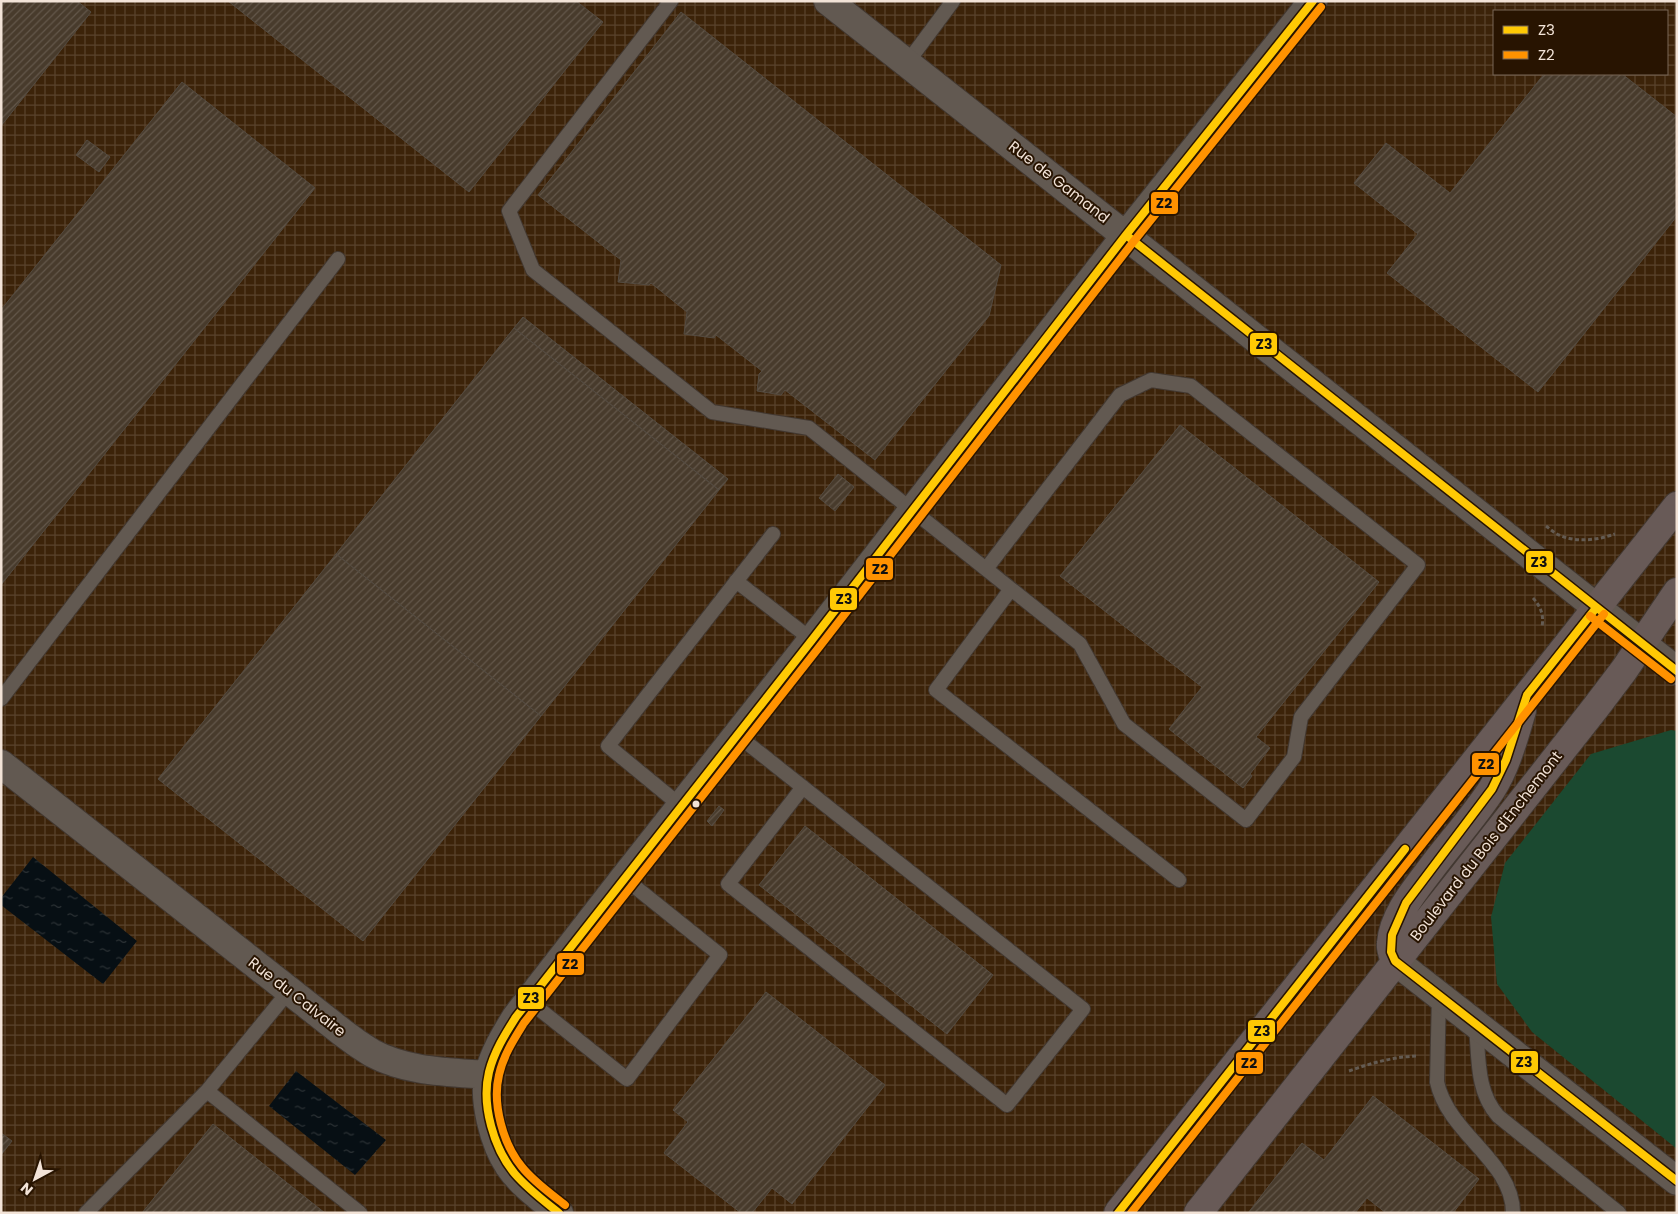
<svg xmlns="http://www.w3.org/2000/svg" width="1678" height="1214" viewBox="0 0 1678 1214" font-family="Poppins,sans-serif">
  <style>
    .industrial { fill: url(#industrial-grid); fill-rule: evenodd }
    .green { fill: #1b4930 }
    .water { fill: url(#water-ripples) }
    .building { fill: url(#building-hatch); stroke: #544b41 }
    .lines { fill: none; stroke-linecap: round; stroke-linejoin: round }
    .service-casing { stroke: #423831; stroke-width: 16 }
    .minor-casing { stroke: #423831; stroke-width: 30 }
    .primary-casing { stroke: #423831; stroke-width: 30 }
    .path { stroke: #645b52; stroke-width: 3; stroke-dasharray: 4 2.5; stroke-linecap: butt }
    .service { stroke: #625951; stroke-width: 14 }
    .minor { stroke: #625951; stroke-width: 28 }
    .primary { stroke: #685a57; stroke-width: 28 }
    .bus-1-casing { stroke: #281401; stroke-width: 11 }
    .bus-2-casing { stroke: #281401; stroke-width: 11 }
    .bus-1 { stroke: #ffc904; stroke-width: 8 }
    .bus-2 { stroke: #ff9200; stroke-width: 8 }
    .bus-dot { fill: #f2e3d7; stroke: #281401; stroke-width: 2 }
    .labels { text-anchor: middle; stroke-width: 4; stroke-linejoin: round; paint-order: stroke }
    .street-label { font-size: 15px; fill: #f2e3d7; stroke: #281401 }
    .line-badge { stroke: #281401; stroke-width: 2 }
    .pale-badge-label { font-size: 14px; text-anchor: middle; font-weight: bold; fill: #111 }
  </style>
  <defs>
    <pattern id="industrial-grid" width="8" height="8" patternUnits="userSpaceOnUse" patternTransform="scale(1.25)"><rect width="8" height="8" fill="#3c2309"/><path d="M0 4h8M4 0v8" fill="none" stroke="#59432c"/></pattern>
    <pattern id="water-ripples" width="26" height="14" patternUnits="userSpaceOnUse" patternTransform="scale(1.25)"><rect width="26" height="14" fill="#070f14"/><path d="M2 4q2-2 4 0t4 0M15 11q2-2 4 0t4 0" fill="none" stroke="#2c3235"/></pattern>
    <pattern id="building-hatch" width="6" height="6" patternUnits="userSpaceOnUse" patternTransform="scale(1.25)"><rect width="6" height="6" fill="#483b2c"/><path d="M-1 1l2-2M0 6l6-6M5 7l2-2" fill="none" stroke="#63574a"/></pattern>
  </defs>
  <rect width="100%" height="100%" fill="#281d11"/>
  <path class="industrial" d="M1,1h1676v1212h-1676zM1494,11h173v63h-173z"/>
  <path class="green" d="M1671,730l6,1v418l-145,-117 -35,-48 -6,-67 14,-54 86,-109z"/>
  <path class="water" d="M33,857l104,84 -34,43 -102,-79v-7z
    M296,1071l90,69 -31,35 -86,-69z"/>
  <path class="building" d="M1,1h76l14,11 -90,114z
    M228,1h348l27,21 -134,170z
    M681,12l320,253 -12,51 -114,144 -90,-70 -4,5 -24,-4 2,-17 3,-3 -46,-36 -2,3 -30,-4 3,-22 -36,-29 -2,2 -31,-3 3,-22 -83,-65z
    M1544,74h78l55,43v99l-139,176 -151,-119 31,-39 -64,-51 32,-40 64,50z
    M182,82l133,106 -314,397v-275z
    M87,140l23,17 -11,15 -23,-17z
    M523,317l205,162 -9,11 -205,-162z
    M514,328l205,162 -178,226 -205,-162z
    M1180,425l199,157 -123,155 14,11 -20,26 2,2 -9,12 -74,-59 33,-42 -142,-111z
    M838,474l16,13 -19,24 -16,-13z
    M336,554l205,162 -178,225 -205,-162z
    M719,806l5,4 -12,16 -5,-5z
    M805,826l188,149 -46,59 -188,-149z
    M766,992l119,93 -93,119 -20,-16 -20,25h-11l-77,-60 24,-31 -15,-12z
    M1373,1096l106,83 -26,34h-67l-19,-15 -12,15h-107l54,-70 22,17z
    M213,1124l112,89h-183z
    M1,1133l11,8 -11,14z"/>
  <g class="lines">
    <defs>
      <path id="service" d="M671,1l-162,210 24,59 179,142 97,16 271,216 44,80 122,96 48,-63 7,-40 117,-152 -227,-179 -40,-6 -31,15 -134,174
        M907,63l46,-62
        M736,581l76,59
        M1011,589l-75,101 243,190
        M1,699l337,-440
        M737,735l346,274 -76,96 -279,-221 75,-97
        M681,806l-73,-60 165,-212
        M1439,995l-2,87c11,52 76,79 76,131
        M529,1001l98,78 93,-124 -96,-77
        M1476,1026c3,32 0,65 22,90l121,97
        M207,1091l153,122
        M86,1213l121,-122 82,-100"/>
      <path id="minor" d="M828,1l849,670
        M1,764l342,269c9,7 19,14 29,20 35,19 77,19 116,22
        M1395,961l282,220
        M559,1213c-18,-15 -37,-28 -50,-47 -15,-22 -27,-68 -20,-93 5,-20 16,-38 27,-56l108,-139 188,-238 314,-405 187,-234"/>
      <path id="primary" d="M1395,961c-2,-6 -5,-11 -4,-18 2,-27 23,-52 39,-73 20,-27 44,-53 62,-81 15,-24 22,-52 30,-78
        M1118,1213l559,-707
        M1198,1213l398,-506 28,-37 53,-78"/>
    </defs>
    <use href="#service" class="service-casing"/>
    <use href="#minor" class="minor-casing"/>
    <use href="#primary" class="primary-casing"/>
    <path class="path" d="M1546,526c4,3 8,7 13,9 17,8 39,5 56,-1
      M1533,598c8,9 11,17 9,29
      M1349,1071c22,-8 44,-14 67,-15"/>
    <use href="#service" class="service"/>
    <use href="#minor" class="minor"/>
    <use href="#primary" class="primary"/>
    <defs>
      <path id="bus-1" d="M1126,235l551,436
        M1596,608l-69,87 -21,65 -14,29 -86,114 -14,32 -1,17 4,9 282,220
        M559,1213c-15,-12 -31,-24 -44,-39 -21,-25 -34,-69 -26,-102 5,-20 16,-38 27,-55l296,-377 314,-405 187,-234
        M1118,1213l287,-364"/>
      <path id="bus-2" d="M1590,616l81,63
        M565,1205c-15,-12 -31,-23 -43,-38 -19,-23 -30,-63 -23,-92 4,-19 15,-36 25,-52l296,-377 314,-405 187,-234
        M1131,1213l473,-599"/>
    </defs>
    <use href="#bus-1" class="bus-1-casing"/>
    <use href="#bus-2" class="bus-2-casing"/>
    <use href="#bus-1" class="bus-1"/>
    <use href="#bus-2" class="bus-2"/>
  </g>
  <circle class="bus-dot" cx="696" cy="804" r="4.5"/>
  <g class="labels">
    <g class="street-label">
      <text transform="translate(1059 182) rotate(38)" y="5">Rue de Gamand</text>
      <text transform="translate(1486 846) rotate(-52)" y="5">Boulevard du Bois d'Enchemont</text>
      <text transform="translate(297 997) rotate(38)" y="5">Rue du Calvaire</text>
    </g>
  </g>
  <g class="line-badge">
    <rect x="1150" y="191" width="29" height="24" rx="5" fill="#ff9200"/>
    <rect x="1249" y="332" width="29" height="24" rx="5" fill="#ffc904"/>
    <rect x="1525" y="550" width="29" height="24" rx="5" fill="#ffc904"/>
    <rect x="865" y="557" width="29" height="24" rx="5" fill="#ff9200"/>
    <rect x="829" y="587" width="29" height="24" rx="5" fill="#ffc904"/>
    <rect x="1471" y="752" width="29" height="24" rx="5" fill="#ff9200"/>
    <rect x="556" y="952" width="29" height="24" rx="5" fill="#ff9200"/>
    <rect x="517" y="986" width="28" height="24" rx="5" fill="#ffc904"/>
    <rect x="1247" y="1019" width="29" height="24" rx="5" fill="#ffc904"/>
    <rect x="1510" y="1050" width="29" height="24" rx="5" fill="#ffc904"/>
    <rect x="1235" y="1051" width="29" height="24" rx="5" fill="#ff9200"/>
  </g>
  <g class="pale-badge-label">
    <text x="1164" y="208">Z2</text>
    <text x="1264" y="349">Z3</text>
    <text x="1539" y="567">Z3</text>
    <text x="880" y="574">Z2</text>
    <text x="844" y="604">Z3</text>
    <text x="1486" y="769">Z2</text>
    <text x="570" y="969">Z2</text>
    <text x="531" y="1003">Z3</text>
    <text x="1262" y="1036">Z3</text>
    <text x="1524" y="1067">Z3</text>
    <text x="1249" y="1068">Z2</text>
  </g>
  <rect width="1678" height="1214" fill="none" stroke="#f2e3d7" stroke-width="5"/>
  <rect x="1493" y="10" width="175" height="65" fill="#281401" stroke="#796757"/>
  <rect x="1503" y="26" width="25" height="8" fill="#ffc904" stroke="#796757"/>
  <text x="1538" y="35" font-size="15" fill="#f2e3d7">Z3</text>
  <rect x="1503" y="51" width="25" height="8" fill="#ff9200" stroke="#796757"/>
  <text x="1538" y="60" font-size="15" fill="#f2e3d7">Z2</text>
  <g transform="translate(35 1179) rotate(220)" stroke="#281401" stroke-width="4" paint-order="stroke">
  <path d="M0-4L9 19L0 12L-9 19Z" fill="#f2e3d7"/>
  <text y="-8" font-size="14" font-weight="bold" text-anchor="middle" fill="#f2e3d7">N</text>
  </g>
</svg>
